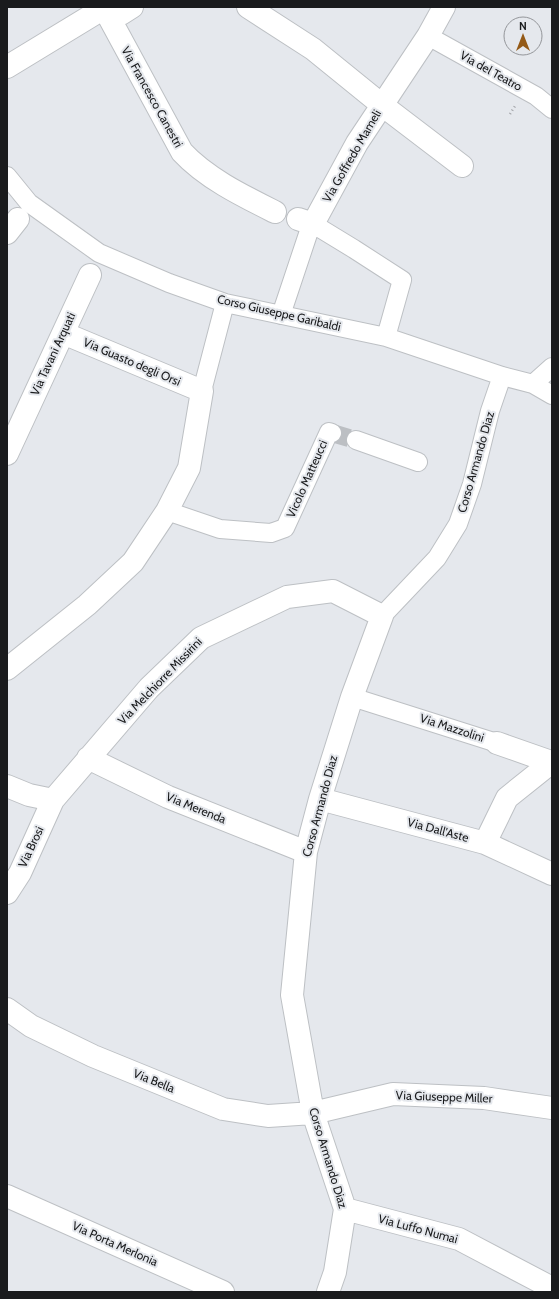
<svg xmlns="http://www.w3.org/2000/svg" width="559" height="1299" viewBox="0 0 559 1299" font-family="Cabin,sans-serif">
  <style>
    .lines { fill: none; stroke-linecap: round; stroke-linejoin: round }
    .pedestrian-tunnel { stroke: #bcbfc3; stroke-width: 18; stroke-dasharray: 18 9; stroke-linecap: butt }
    .pedestrian-casing { stroke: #bdc0c4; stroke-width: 20 }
    .minor-casing { stroke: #bdc0c4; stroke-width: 24 }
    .path { stroke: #a1a3a7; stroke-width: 2.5; stroke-dasharray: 1 3; stroke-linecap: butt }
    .pedestrian { stroke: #fff; stroke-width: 18 }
    .minor { stroke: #fff; stroke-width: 22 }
    .labels { text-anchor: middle; stroke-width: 4; stroke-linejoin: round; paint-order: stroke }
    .street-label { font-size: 12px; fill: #1a1b1d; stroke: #e5e8ed }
  </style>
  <rect width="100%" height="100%" fill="#e5e8ed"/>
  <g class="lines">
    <path class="pedestrian-tunnel" d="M332,433l24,7"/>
    <defs>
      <path id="pedestrian" d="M428,36l108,60 16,13
        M7,176l22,27 70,50 70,30 56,20 161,34 116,39 31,8 19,11
        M281,315l27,-81 5,-10 41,25 48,31 -16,57
        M533,384l19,-17
        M202,391l23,-88
        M356,440l62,22
        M167,511l53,18 51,4 14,-5 44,-96 3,1
        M382,616l55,-58 21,-34 14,-40 18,-73 12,-35
        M352,697l145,46"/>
      <path id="minor" d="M248,7l65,42 69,56 80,61
        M104,8l78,144c24,26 61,44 93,60
        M104,8l17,6 11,-7
        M7,67l97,-59
        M298,219l15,5 44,-81 71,-107 16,-29
        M7,233l11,-14
        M7,454l83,-179
        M7,669l80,-64 46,-43 34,-51 22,-43 13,-77 -139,-58
        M497,743l54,19
        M88,758l80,39 138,55
        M7,786l22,9 24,5
        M320,799l165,44 67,31
        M485,843l22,-45 45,-36
        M7,893l13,-20 33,-73 96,-112 52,-50 86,-41 46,-6 49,25 -30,81 -32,102 -14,53 -14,143 21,118 32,96 -10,63 -7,20
        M7,1009l24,17 62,30 130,53 45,7 45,-3 80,-19 91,4 68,10
        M7,1196l216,96
        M345,1209l114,30 93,49"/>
    </defs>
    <use href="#pedestrian" class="pedestrian-casing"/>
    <use href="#minor" class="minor-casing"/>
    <path class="path" d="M510,114l5,-8"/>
    <use href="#pedestrian" class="pedestrian"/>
    <use href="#minor" class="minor"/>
  </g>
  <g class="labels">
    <g class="street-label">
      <text transform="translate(491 71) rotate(29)" y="4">Via del Teatro</text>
      <text transform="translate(152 97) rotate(61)" y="4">Via Francesco Canestri</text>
      <text transform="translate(352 156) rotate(-60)" y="4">Via Goffredo Mameli</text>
      <text transform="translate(279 313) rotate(13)" y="4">Corso Giuseppe Garibaldi</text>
      <text transform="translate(53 354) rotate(-65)" y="4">Via Tavani Arquati</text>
      <text transform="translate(132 362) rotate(23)" y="4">Via Guasto degli Orsi</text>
      <text transform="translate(476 462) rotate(-74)" y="4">Corso Armando Diaz</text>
      <text transform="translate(307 479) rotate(-66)" y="4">Vicolo Matteucci</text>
      <text transform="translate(160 681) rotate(-46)" y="4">Via Melchiorre Missirini</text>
      <text transform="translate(452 728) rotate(18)" y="4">Via Mazzolini</text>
      <text transform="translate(320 806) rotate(-75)" y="4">Corso Armando Diaz</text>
      <text transform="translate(196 808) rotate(22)" y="4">Via Merenda</text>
      <text transform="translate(438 830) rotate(15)" y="4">Via Dall'Aste</text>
      <text transform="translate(31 847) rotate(-65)" y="4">Via Brosi</text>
      <text transform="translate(154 1081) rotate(22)" y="4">Via Bella</text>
      <text transform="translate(444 1097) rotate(2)" y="4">Via Giuseppe Miller</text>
      <text transform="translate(328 1158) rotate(73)" y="4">Corso Armando Diaz</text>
      <text transform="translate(418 1229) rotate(15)" y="4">Via Luffo Numai</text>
      <text transform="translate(115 1244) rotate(24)" y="4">Via Porta Merlonia</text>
    </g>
  </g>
  <rect width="559" height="1299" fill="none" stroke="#1a1b1d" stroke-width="16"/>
  <g transform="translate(523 36)"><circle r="19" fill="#e5e8ed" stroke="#94969a"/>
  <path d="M0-3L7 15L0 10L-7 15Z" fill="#945a17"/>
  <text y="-6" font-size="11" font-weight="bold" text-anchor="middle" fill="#1a1b1d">N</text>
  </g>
</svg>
